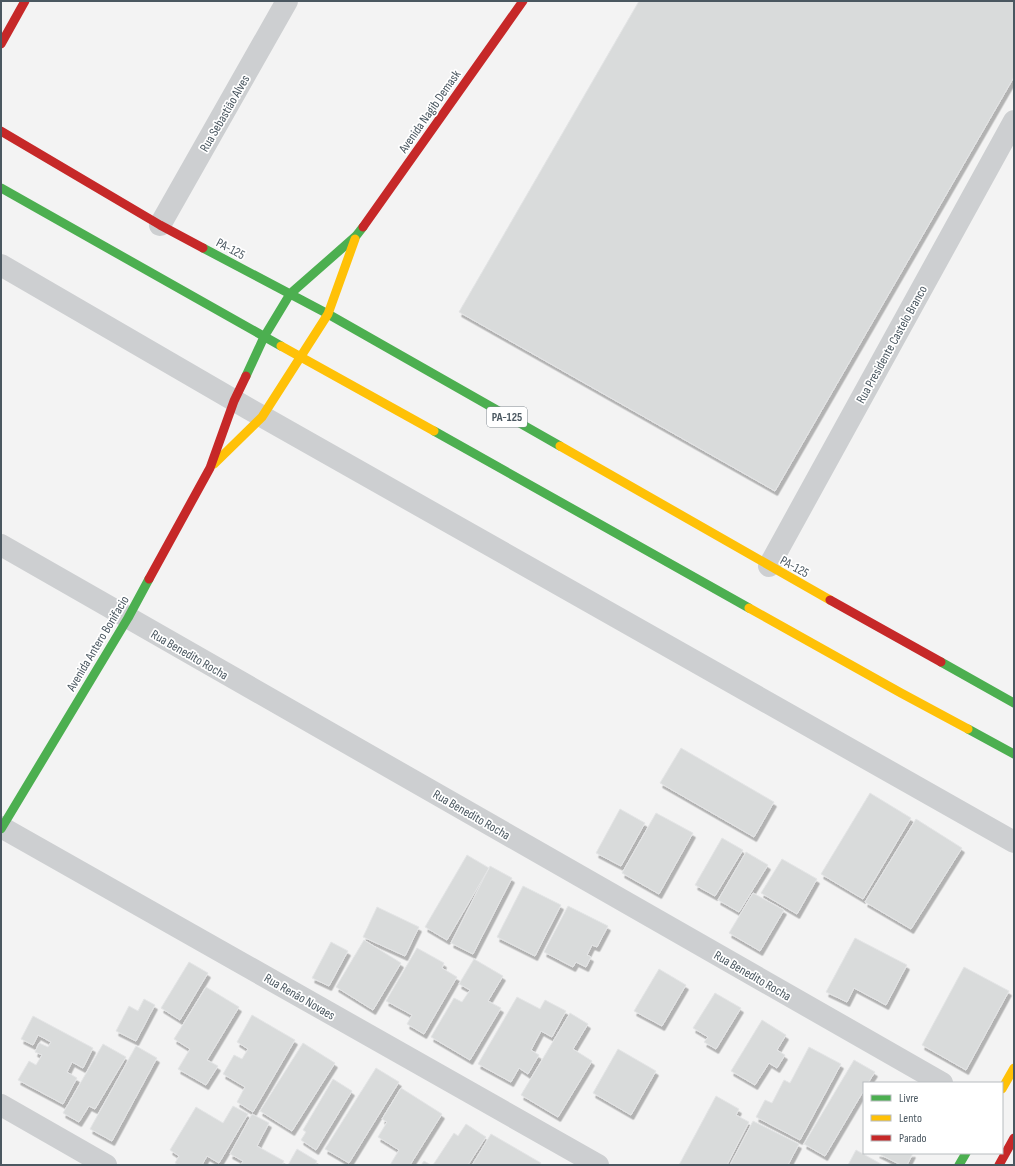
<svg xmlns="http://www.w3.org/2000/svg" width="1015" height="1166" viewBox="0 0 1015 1166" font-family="'Sofia Sans Condensed',sans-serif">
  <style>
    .building { fill: #d9dbdb; stroke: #e4e5e6; filter: url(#shadow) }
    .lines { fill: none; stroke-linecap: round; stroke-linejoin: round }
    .street { stroke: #cdcfd1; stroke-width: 22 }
    .fast { stroke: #4caf50; stroke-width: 9 }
    .slow { stroke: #ffc107; stroke-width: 9 }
    .jam { stroke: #c62828; stroke-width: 9 }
    .labels { text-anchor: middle; stroke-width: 3.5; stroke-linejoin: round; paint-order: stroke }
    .shield { fill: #fff; stroke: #808990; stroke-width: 1 }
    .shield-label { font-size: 12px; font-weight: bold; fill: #4a5760 }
    .street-label { font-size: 13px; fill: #4a5760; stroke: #fff }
  </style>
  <defs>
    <filter id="shadow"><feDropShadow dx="2.5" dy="4.5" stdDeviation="0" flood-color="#0004"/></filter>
  </defs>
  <rect width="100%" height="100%" fill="#f3f3f3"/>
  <path class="building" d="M639,1h375v76l-239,414 -316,-179z
    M681,748l93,54 -20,35 -94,-54z
    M870,793l41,25 -48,81 -42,-25z
    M620,809l25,14 -24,43 -25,-13z
    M656,813l37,20 -34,61 -37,-21z
    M916,819l46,29 -51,81 -46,-27z
    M722,838l21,12 -28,46 -20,-11z
    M746,852l22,13 -29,47 -21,-12z
    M467,855l22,13 -42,72 -22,-13z
    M782,859l35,20 -20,35 -36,-21z
    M490,866l22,12 -39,76 -22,-11z
    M523,886l38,19 -26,51 -38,-19z
    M753,893l31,17 -24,41 -31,-18z
    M568,906l40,20 -11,21 -5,-2 -5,10 4,2 -5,10 -10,-5 -3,5 -29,-15z
    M377,907l42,20 -14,29 -42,-19z
    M855,938l52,27 -21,40 -32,-17 -7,14 -21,-10z
    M364,940l37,23 -28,47 -37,-23z
    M331,942l17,9 -19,35 -17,-8z
    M417,948l27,15 -2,5 15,9 -33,57 -17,-10 5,-9 -26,-14z
    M474,959l29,17 -15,25 13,7 -31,52 -39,-23 23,-39 8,4 8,-12 -11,-6z
    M189,962l19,11 -28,47 -19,-12z
    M964,967l45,24 -43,79 -44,-25z
    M659,969l27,16 -24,41 -28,-15z
    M206,987l33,20 -32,53 11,6 -12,19 -28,-16 12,-20 -16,-10z
    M715,993l26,15 -25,41 -12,-7 4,-5 -15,-9z
    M517,997l23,12 5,-9 21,11 -14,26 -11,-6 -10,19 8,5 -11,19 -9,-6 -8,14 -33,-18z
    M144,999l11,6 -19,36 -20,-10 13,-25 9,5z
    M570,1013l18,11 -15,25 19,12 -34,56 -37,-22z
    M252,1015l43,25 -42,72 -16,-10 8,-15 -22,-13 11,-19 8,4 6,-10 -11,-7z
    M33,1016l60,32 -10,20 -11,-6 -5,10 10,6 -14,26 -45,-24 11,-19 7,4 6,-10 -7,-3 4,-9 9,4 3,-5 -13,-7 -5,10 -12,-6z
    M762,1020l24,15 -9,15 8,5 -8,13 -8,-5 -14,22 -24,-14z
    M303,1043l32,20 -43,68 -32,-20z
    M103,1044l23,13 -31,52 -6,-3 -10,16 -16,-9z
    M136,1046l21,12 -45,83 -22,-12z
    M809,1047l32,17 -41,76 -44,-23 9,-17 7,3 12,-23 6,3z
    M618,1049l38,22 -25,44 -38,-22z
    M854,1060l21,12 -7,11h-4v7l-39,66 -21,-12z
    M376,1068l23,14 -50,81 -24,-14z
    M333,1079l19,12 -36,59 -15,-10 5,-8 -3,-2z
    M401,1088l41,26 -32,51h-20l9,-15 -21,-13 9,-15 -5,-3z
    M716,1096l23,13 -3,6 13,7 -22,43h-48z
    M233,1106l15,8 -29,49 -12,-7 -5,9h-24l-3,-2 4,-7 -9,-6 26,-43 27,16z
    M252,1114l17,9 -12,23 27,15 -2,4h-41l2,-4 -13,-7z
    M753,1121l46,23 -11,21h-58z
    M466,1124l20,13 -18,28h-35l21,-32 4,3z
    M491,1134l50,29 -1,2h-68z
    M297,1149l20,12 -2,4h-27z
    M856,1150l27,15h-35z
    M877,1153h36l-6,12h-6z
    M424,1161l7,4h-10z"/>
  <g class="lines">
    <path class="street" d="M160,225l127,-224
      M1,265l248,144 765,433
      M1,545l941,538
      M769,566l245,-445
      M1,827l597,338
      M1,1105l105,60"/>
    <path class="fast" d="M1,188l280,158
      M203,248l125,66 232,132
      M246,376l18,-39 26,-43 66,-58 7,-9
      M434,431l315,177
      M941,662l73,41
      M968,729l46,25
      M1,829l127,-211 21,-39
      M959,1165l7,-12"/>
    <path class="slow" d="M281,346l153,85
      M560,446l270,154
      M214,464l48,-47 66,-103 27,-75
      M749,608l152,85 67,36
      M1002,1089l12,-21"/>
    <path class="jam" d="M1,44l24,-43
      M1,131l159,94 43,23
      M363,227l160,-226
      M149,579l61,-111 24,-67 12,-25
      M830,600l111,62
      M999,1165l15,-27"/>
  </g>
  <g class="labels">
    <rect class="shield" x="487" y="407" width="40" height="20" rx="3"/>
    <g class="shield-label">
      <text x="507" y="421">PA-125</text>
    </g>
    <g class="street-label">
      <text transform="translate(429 111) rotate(-55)" y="5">Avenida Nagib Demask</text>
      <text transform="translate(224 113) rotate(-60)" y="5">Rua Sebastião Alves</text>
      <text transform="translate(231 248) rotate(28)" y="5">PA-125</text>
      <text transform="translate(891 344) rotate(-61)" y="5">Rua Presidente Castelo Branco</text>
      <text transform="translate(795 566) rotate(29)" y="5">PA-125</text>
      <text transform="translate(97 643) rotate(-59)" y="5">Avenida Antero Bonifacio</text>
      <text transform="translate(190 654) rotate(30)" y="5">Rua Benedito Rocha</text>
      <text transform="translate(472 814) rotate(30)" y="5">Rua Benedito Rocha</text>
      <text transform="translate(753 975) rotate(30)" y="5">Rua Benedito Rocha</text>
      <text transform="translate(300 996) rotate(30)" y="5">Rua Renão Novaes</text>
    </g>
  </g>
  <rect width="1015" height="1166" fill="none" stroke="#4a5760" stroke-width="4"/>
  <rect x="863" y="1082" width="140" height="72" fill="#ffffff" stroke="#b7bcbf"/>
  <rect x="871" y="1095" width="20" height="6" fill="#4caf50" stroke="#b7bcbf"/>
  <text x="899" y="1102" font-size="12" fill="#4a5760">Livre</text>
  <rect x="871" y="1115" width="20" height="6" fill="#ffc107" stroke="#b7bcbf"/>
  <text x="899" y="1122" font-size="12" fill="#4a5760">Lento</text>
  <rect x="871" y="1135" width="20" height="6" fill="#c62828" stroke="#b7bcbf"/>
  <text x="899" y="1142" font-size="12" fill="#4a5760">Parado</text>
</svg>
